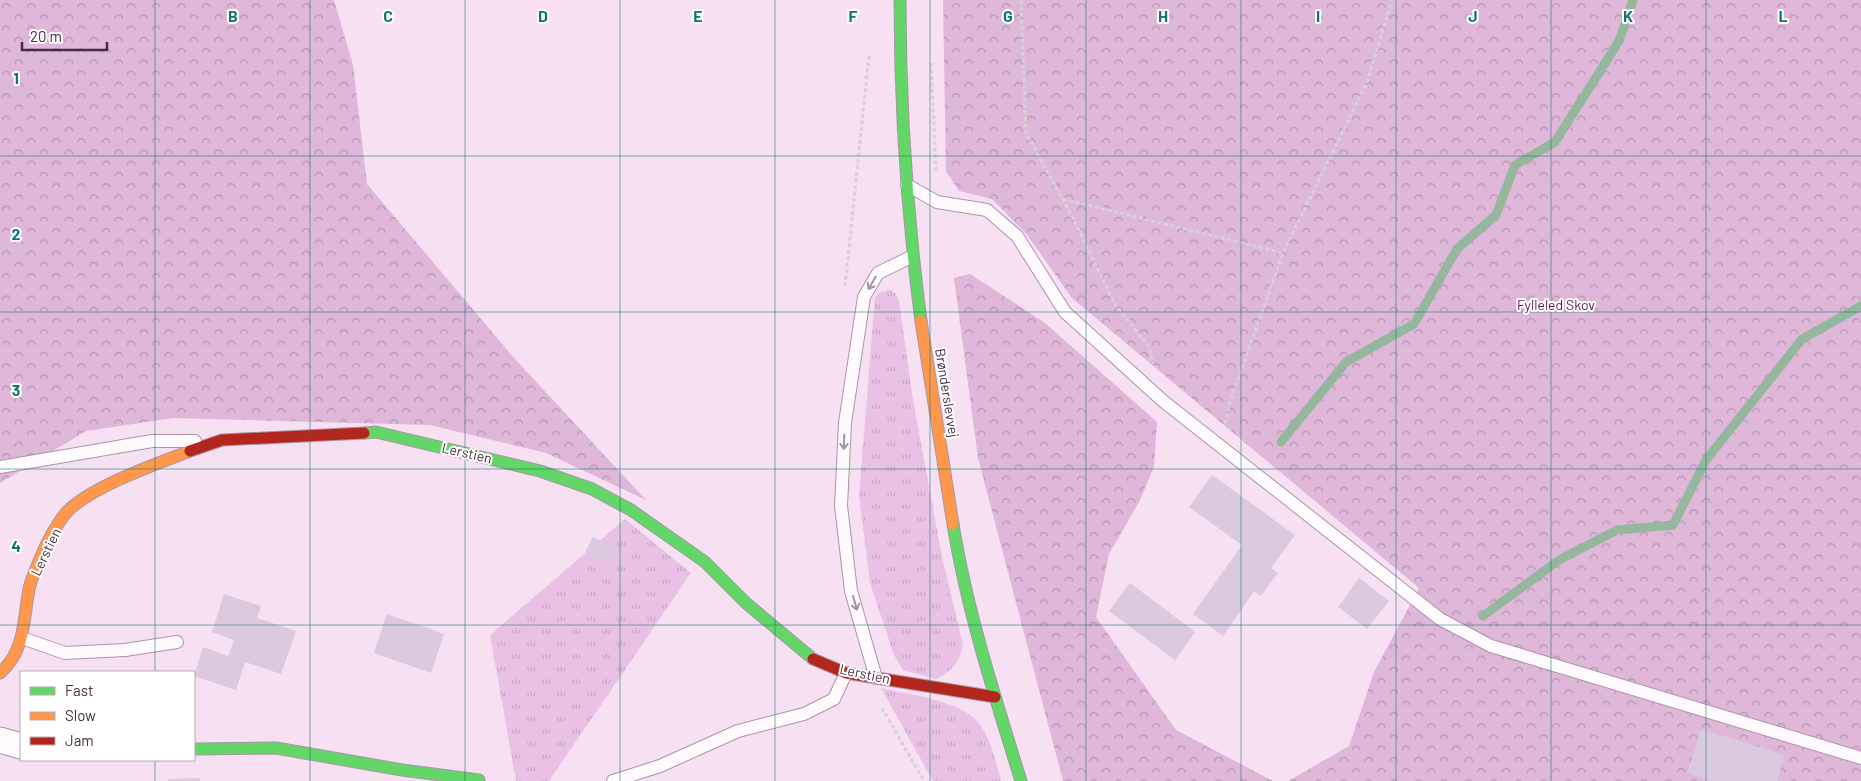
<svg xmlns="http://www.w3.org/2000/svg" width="1861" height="781" viewBox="0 0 1861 781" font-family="Barlow,sans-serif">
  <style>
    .grass { fill: url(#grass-tufts) }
    .forest { fill: url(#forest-crowns) }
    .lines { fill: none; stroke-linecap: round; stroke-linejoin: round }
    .stream { stroke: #94b79d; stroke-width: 9 }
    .building { fill: #dbc9df }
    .lane-casing { stroke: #a995a6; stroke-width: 14 }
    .street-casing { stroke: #a995a6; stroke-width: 27 }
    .fast-casing { stroke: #a995a6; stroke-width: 13 }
    .slow-casing { stroke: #a995a6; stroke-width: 13 }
    .jam-casing { stroke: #a995a6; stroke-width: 13 }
    .path { stroke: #d8d2d7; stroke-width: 3; stroke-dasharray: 4 2.5; stroke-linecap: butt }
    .lane { stroke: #fefafd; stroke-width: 12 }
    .street { stroke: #fefafd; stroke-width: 25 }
    .fast { stroke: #63d668; stroke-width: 11 }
    .slow { stroke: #ff974d; stroke-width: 11 }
    .jam { stroke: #b3261e; stroke-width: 11 }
    .oneway { stroke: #a294a0 }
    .grid { fill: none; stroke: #0f766e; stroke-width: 1; stroke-opacity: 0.55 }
    .labels { text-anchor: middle; stroke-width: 4; stroke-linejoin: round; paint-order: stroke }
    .park-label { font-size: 14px; fill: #5c1b57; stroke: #fff }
    .street-label { font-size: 14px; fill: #462d43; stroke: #fff }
    .grid-label { font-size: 16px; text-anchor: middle; font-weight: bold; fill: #0f766e; stroke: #fff; stroke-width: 4; stroke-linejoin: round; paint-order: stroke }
  </style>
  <defs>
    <pattern id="grass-tufts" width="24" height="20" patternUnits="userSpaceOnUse" patternTransform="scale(1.25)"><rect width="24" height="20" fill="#e9c1e4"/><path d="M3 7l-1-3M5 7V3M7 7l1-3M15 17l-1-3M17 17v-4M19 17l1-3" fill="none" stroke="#c9a6c5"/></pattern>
    <pattern id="forest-crowns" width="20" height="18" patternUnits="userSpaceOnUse" patternTransform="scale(1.25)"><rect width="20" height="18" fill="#dfb7d9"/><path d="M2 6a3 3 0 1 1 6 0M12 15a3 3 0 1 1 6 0" fill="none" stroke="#b795b2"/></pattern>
  </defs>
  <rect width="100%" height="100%" fill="#f6e0f2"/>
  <path class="grass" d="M890,290l6,4 3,7 14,99 29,157 21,88c-4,19 -10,25 -27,34l-33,-9 -9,-15 -24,-72 -11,-87 16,-199 6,-5z
    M625,519l66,54 -142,208h-33l-26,-146z
    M881,688c29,7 83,12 100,38 11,16 15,37 20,55h-68z"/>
  <path class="forest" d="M0,0h334l19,65 14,119 147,174 132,142 -100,-47 -116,-28 -257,-7 -87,13 -86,52z
    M943,0h918v781h-573l61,-35 25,-74 45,-84 -347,-290 -45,-63 -35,-36 -33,-8 -13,-20z
    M970,274l75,49 112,99 -3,45 -15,35 -30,52 -13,63 80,113 97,51h-210l-85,-323 -24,-180z"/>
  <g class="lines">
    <path class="stream" d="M1281,442l65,-80 68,-38 43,-75 39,-34 19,-50 40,-23 64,-101 14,-41
      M1483,616l76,-56 58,-30 56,-5 33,-65 96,-121 59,-33"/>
  </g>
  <path class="building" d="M1212,475l83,60 -24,33 7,5 -17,23 -7,-5 -31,45 -30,-22 49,-69 -53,-38z
    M593,537l26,12 -8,16 -26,-12z
    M1359,578l30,23 -22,28 -29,-22z
    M1130,583l65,49 -20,28 -66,-49z
    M224,594l37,12 -4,12 39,13 -15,43 -36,-12 -9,28 -42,-14 9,-29 25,9 6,-16 -22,-8z
    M387,614l57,20 -13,39 -57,-20z
    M1701,729l84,26 -8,26h-65l-25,-8z
    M200,778v3h-32v-2z"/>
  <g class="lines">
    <defs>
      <path id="lane" d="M907,185l30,17 50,8 30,26 48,76 98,89 277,218 51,27 370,112
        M0,467l152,-26h43
        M22,638l43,15 60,-3 52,-8
        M876,678l-25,-87 -10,-85 4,-83 19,-126 14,-24 33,-16
        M613,781l47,-15 78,-35 66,-17 30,-15 12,-26"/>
      <path id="street" d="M0,740l21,6"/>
      <path id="fast" d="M900,0c0,108 7,214 21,321
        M364,433l12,-1 164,39 52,18 39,21 74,52 41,41 67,56
        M953,524c14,87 42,173 68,257
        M194,749l82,-1 126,22 77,10"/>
      <path id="slow" d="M921,321l32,203
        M0,673c26,-23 23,-53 29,-84 2,-10 7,-19 10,-28 7,-17 15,-33 26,-47 22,-26 93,-51 125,-63"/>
      <path id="jam" d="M190,451l32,-11 142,-7
        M813,659l33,14 149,24"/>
    </defs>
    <use href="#lane" class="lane-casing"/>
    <use href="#street" class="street-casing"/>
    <use href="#fast" class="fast-casing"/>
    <use href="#slow" class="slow-casing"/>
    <use href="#jam" class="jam-casing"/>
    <path class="path" d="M1021,0l5,133 46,83 42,87 35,44 4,17
      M931,63l5,109
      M1063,199l220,54
      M845,286l24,-230
      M1225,424l5,-22 53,-149 84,-171 25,-82
      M882,708l42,73"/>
    <use href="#lane" class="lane"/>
    <use href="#street" class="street"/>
    <use href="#fast" class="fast"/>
    <use href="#slow" class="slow"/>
    <use href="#jam" class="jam"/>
  </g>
  <defs><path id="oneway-shaft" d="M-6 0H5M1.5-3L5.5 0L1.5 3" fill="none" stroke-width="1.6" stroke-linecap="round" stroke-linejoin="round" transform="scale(1.25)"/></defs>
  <g class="oneway">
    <use href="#oneway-shaft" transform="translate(872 283) rotate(120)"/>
    <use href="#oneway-shaft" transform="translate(844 442) rotate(92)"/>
    <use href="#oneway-shaft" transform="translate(855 603) rotate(74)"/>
  </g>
  <path class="grid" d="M155,0v672M310,0v781M465,0v781M620,0v781M775,0v781M930,0v781M1086,0v781M1241,0v781M1396,0v781M1551,0v781M1706,0v781M0,156h1861M0,312h1861M0,469h1861M0,625h1861M155,760v21"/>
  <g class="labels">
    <g class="park-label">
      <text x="1556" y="310">Fylleled Skov</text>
    </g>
    <g class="street-label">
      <text transform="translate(947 393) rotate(81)" y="5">Brønderslevvej</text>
      <text transform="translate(467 453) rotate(13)" y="5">Lerstien</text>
      <text transform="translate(46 552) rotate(-64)" y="5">Lerstien</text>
      <text transform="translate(865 674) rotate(12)" y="5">Lerstien</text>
    </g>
  </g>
  <g class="grid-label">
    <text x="233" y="22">B</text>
    <text x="388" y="22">C</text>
    <text x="543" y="22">D</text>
    <text x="698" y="22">E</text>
    <text x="853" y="22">F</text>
    <text x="1008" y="22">G</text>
    <text x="1163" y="22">H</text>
    <text x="1318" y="22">I</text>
    <text x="1473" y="22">J</text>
    <text x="1628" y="22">K</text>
    <text x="1783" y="22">L</text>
    <text x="16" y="84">1</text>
    <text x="16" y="240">2</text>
    <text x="16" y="396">3</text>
    <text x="16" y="552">4</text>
  </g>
  <rect x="20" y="671" width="175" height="90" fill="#ffffff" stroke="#b5abb4"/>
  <rect x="30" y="687" width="25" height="8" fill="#63d668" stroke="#b5abb4"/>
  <text x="65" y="696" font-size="15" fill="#462d43">Fast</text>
  <rect x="30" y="712" width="25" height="8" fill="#ff974d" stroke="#b5abb4"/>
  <text x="65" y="721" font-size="15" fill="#462d43">Slow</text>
  <rect x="30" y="737" width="25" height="8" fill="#b3261e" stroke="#b5abb4"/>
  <text x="65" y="746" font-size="15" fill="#462d43">Jam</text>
  <path d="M22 42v8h85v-8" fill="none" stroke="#462d43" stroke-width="2.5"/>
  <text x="30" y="42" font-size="15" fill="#462d43" stroke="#ffffff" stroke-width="4" paint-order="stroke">20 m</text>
</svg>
